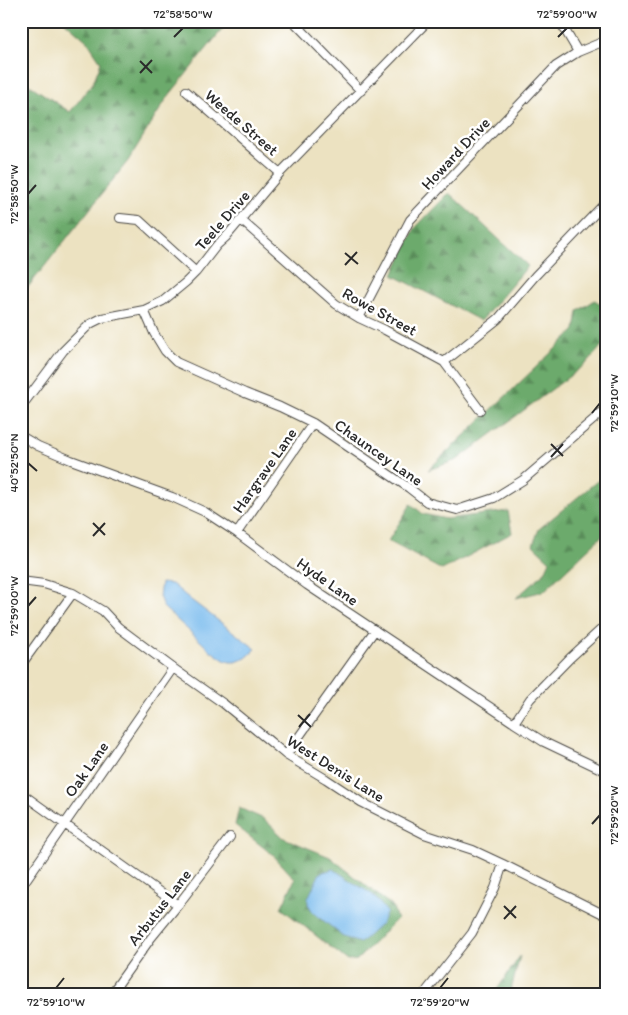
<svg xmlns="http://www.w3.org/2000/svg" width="628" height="1015" viewBox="0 0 628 1015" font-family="Itim,sans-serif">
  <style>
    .forest { fill: url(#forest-firs); stroke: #4c6a4c }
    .water { fill: #77baed; stroke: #51728c }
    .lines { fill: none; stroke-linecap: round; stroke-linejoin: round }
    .street-casing { stroke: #484642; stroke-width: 10 }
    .street { stroke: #fff; stroke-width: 8 }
    .ticks { fill: none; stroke: #2b2b2b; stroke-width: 2 }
    .labels { text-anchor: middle; stroke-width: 5; stroke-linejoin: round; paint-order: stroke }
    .street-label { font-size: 16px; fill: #2b2b2b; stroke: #fff }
    .neatline { fill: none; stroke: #2b2b2b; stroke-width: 2 }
    .ticks-label { font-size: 12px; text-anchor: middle; fill: #2b2b2b }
  </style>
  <defs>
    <pattern id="forest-firs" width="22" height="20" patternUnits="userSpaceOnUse" patternTransform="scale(1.25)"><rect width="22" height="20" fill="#6caa6c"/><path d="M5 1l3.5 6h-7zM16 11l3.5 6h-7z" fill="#598b59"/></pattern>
  </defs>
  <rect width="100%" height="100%" fill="#fff"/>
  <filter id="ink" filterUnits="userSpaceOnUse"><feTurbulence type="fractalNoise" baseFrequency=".02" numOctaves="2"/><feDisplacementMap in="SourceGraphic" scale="10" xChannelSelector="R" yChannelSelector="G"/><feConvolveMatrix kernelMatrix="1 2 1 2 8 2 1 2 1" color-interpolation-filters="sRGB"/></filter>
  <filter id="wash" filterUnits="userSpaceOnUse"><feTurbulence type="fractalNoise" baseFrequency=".0096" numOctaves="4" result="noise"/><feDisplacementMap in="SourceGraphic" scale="20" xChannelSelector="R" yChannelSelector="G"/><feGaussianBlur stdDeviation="1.12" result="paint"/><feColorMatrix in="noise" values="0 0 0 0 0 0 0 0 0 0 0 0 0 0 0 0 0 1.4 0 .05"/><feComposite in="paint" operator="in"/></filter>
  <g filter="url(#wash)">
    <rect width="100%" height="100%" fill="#ece2c1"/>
    <path class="forest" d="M64,21h165l-62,77 -39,63 -107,135v-99l6,-19 -6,-5v-94l49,33 23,-29 8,-21 -14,-21z
      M449,193l79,73 -47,55 -88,-46 22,-47z
      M595,300l10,8h2v32l-21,24 -129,96 -29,10 147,-140 3,-19z
      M607,473v58l-63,60 -28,7 29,-26 5,-11 -17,-16 6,-16z
      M411,504l12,10 23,5 62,-8 4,22 -70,37 -54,-29z
      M239,808l25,11 20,19 46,19 62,49 5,13 -40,41 -9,1 -67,-53 14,-29 -22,-24 -38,-30z
      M520,956l-10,38h-16z"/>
    <path class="water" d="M161,583l11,1 19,16 65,49 -10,9 -10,4h-6l-6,-2 -13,-9 -48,-44 -4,-11z
      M333,869l40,26 14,17 -6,12 -21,19 -15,-5 -32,-26 -5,-8v-6l12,-25z"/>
  </g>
  <g filter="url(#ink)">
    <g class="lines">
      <defs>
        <path id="street" d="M293,21l68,70
          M559,21l6,9 13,22
          M186,91l94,82
          M120,218l19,2 57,52
          M241,220l95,84 23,14 26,12 59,32 36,48
          M144,310l10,23 11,18 11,11 69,31 35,14 33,16 96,65 18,14 30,8 37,-12 29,-18 84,-72
          M359,318l51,-98 146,-154 22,-14 29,-12
          M444,362l54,-43 37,-43 72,-75
          M21,407l42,-56 27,-27 12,-6 42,-8 19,-9 23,-19 10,-10 21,-27 9,-8 54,-64 148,-152
          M21,436l17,10 33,14 101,37 33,15 32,21 70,52 207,138 30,19 63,30
          M237,533l76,-110
          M21,581l23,3 29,9 30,18 15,16 55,41 51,36 43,35 19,16 40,24 35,23 63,32 49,16 30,14 104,52
          M21,665l52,-72
          M514,723l16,-24 40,-41 37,-34
          M286,755l89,-125
          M21,793l157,112
          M21,887l152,-219
          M111,994l40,-56 27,-33 52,-68
          M424,994l48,-61 23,-45 8,-24
          M597,994l10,-6"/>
      </defs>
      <use href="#street" class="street-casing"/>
      <use href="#street" class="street"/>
    </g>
  </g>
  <path class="ticks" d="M174,37l9,-9M558,37l9,-9M140,61l12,12M140,73l12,-13M28,194l8,-9M345,253l13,11M345,265l12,-13M592,413l8,-10M551,444l12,12M551,457l12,-13M28,463l9,8M93,523l12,12M93,536l12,-13M28,606l8,-9M298,715l13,12M299,727l11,-13M592,824l8,-9M504,906l12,12M504,919l12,-13M56,988l8,-10M440,988l8,-10"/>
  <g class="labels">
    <g class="street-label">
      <text transform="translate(242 122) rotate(41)" y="6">Weede Street</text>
      <text transform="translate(455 153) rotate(-47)" y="6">Howard Drive</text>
      <text transform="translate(222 220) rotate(-49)" y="6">Teele Drive</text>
      <text transform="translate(380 311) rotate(29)" y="6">Rowe Street</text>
      <text transform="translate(379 452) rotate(35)" y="6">Chauncey Lane</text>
      <text transform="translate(264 470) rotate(-55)" y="6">Hargrave Lane</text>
      <text transform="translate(328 581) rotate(35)" y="6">Hyde Lane</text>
      <text transform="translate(336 768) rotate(32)" y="6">West Denis Lane</text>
      <text transform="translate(86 769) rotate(-55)" y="6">Oak Lane</text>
      <text transform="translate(159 907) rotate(-52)" y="6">Arbutus Lane</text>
    </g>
  </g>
  <rect width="628" height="1015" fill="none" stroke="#fff" stroke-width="55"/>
  <rect x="28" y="28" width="572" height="960" class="neatline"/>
  <g class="ticks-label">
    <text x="183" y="18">72°58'50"W</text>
    <text x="567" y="18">72°59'00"W</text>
    <text transform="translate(14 194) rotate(-90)" y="4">72°58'50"W</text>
    <text transform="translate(614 403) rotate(-90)" y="4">72°59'10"W</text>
    <text transform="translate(14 463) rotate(-90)" y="4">40°52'50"N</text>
    <text transform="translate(14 606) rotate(-90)" y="4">72°59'00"W</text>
    <text transform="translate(614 815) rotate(-90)" y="4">72°59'20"W</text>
    <text x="56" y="1006">72°59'10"W</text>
    <text x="440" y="1006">72°59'20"W</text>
  </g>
</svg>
